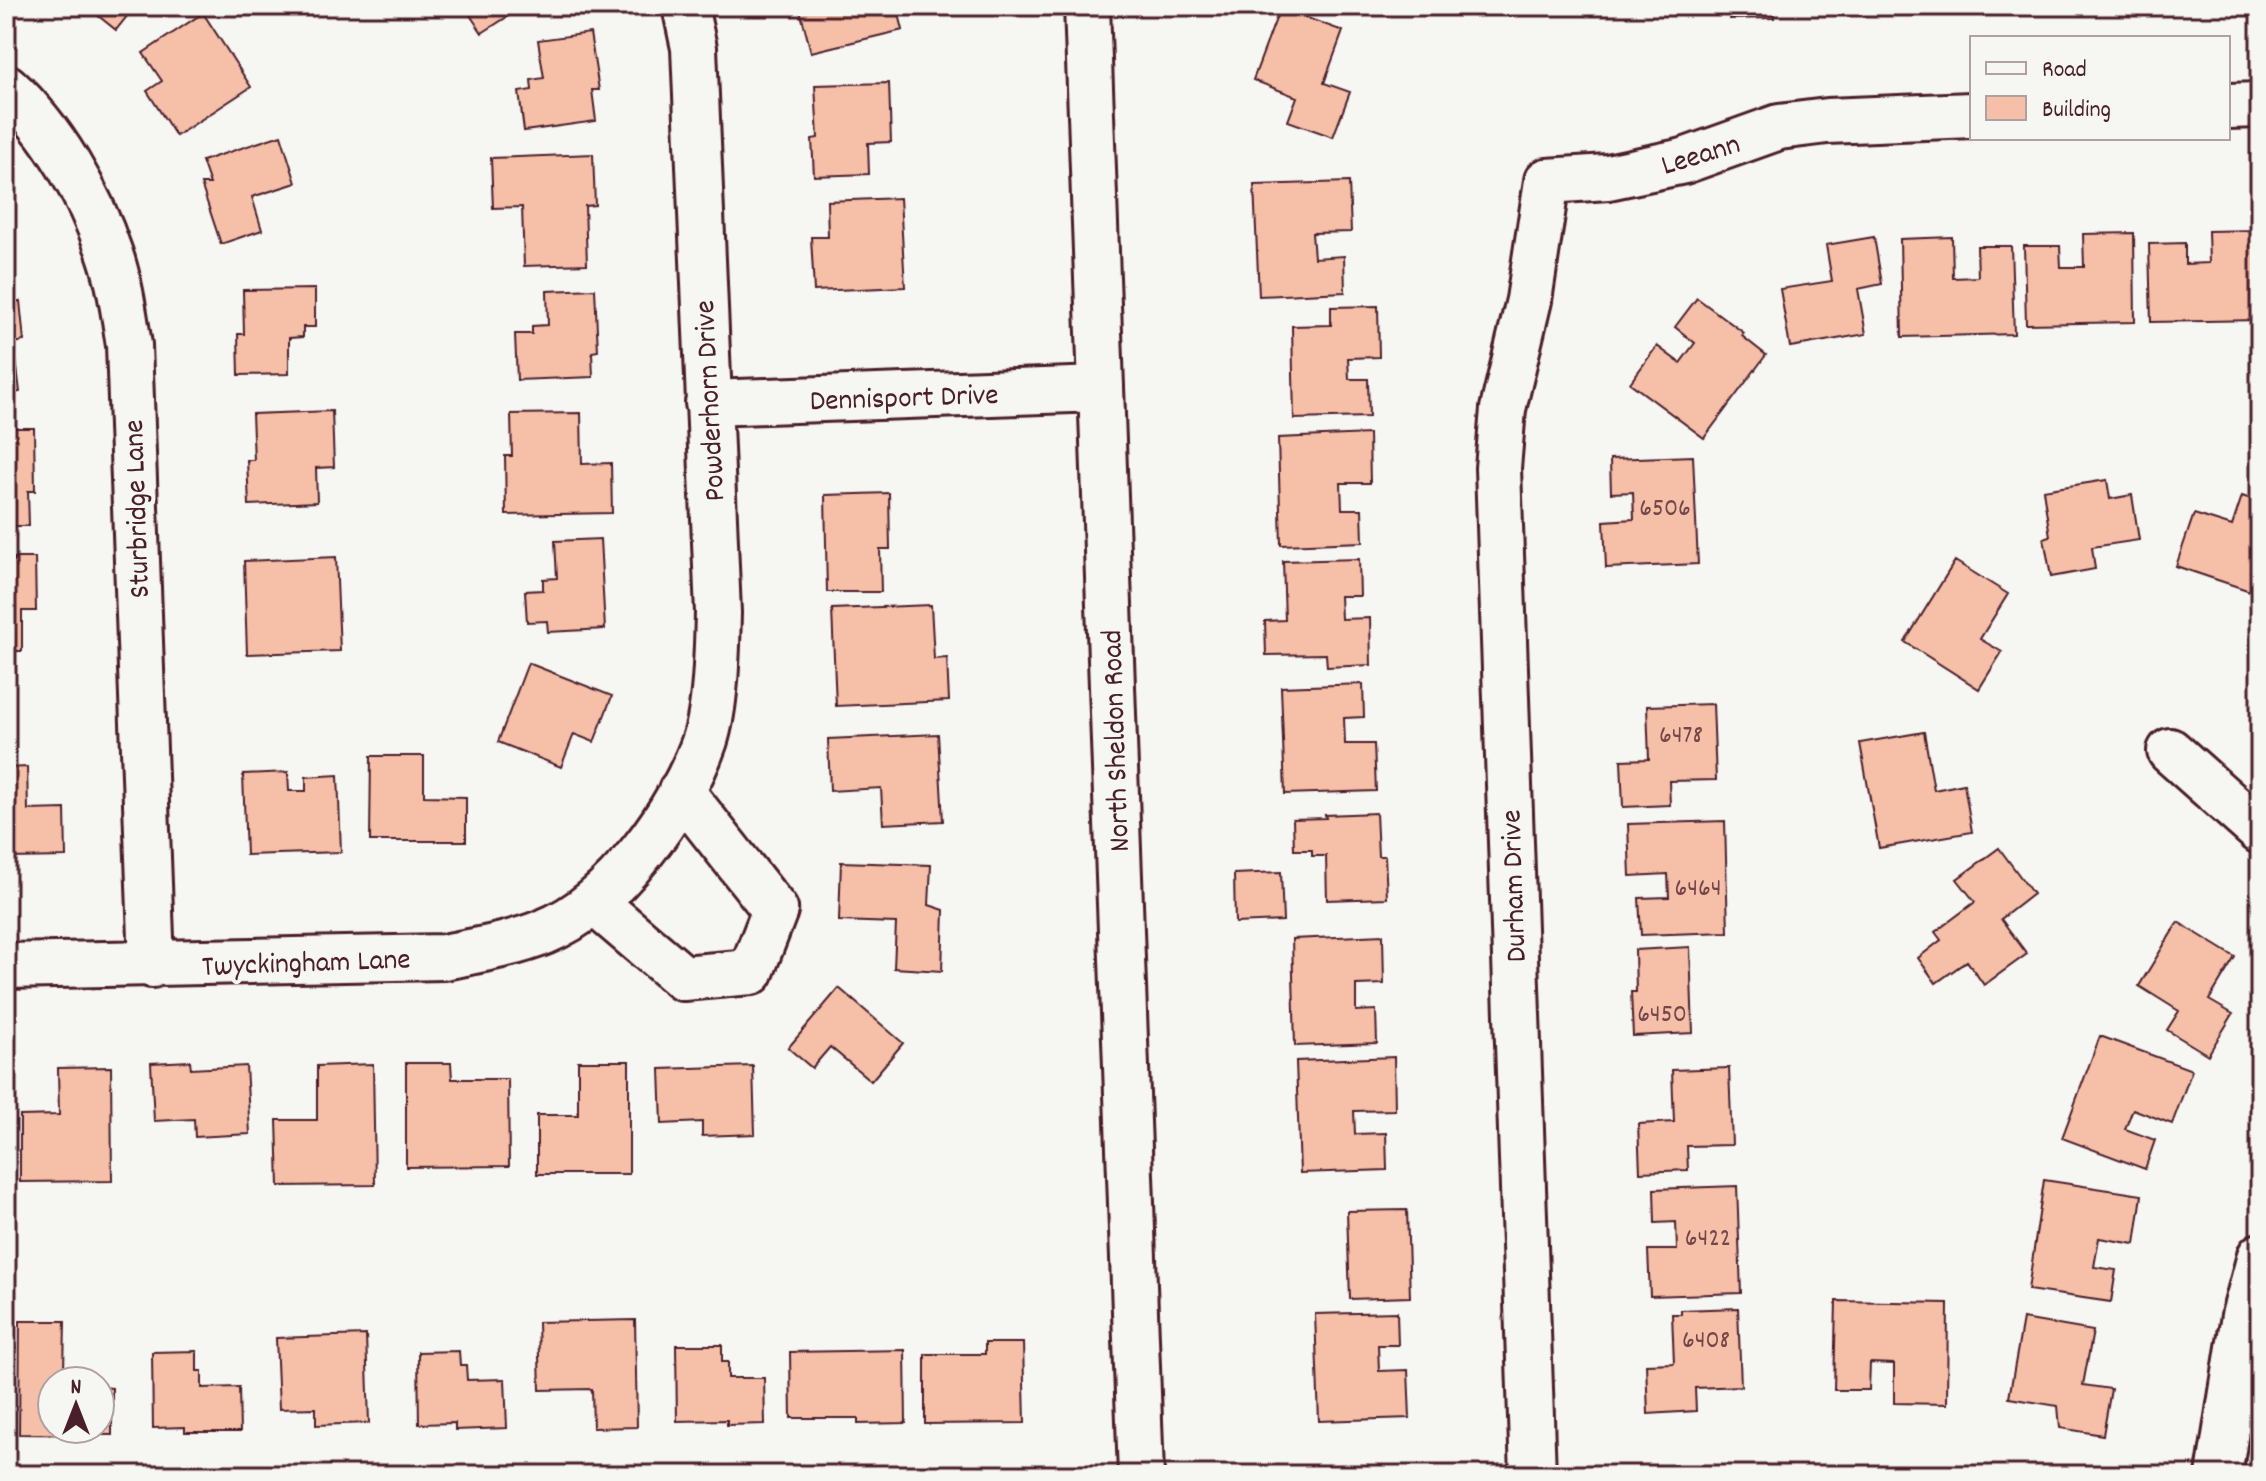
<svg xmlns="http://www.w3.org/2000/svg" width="2266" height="1481" viewBox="0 0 2266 1481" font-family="Dekko,sans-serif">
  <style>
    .building { fill: #f6c0a8; stroke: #4a1f2b; stroke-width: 2 }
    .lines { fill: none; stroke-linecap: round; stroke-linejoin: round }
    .minor-casing { stroke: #4a1f2b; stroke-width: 50 }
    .tertiary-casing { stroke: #4a1f2b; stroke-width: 50 }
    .minor { stroke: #f6f6f2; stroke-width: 44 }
    .tertiary { stroke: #f6f6f2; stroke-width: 44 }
    .labels { text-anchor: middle; stroke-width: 8; stroke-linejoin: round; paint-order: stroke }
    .number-label { font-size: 26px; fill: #75474a }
    .street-label { font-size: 30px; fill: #4a1f2b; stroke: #f6f6f2 }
  </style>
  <rect width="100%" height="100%" fill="#f6f6f2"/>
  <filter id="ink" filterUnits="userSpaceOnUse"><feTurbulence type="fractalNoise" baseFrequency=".0125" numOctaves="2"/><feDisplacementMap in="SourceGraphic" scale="16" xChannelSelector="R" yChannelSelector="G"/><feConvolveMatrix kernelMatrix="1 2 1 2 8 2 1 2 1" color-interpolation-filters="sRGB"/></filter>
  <g filter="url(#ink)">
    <path class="building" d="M86,6h49l-19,24z
      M464,6h60l-42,27z
      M799,6h98l6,24 -92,22z
      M1687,6h86l1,12 -44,1v-5l-43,1z
      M1280,8l63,23 -19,52 26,9 -17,45 -45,-16 9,-24 -44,-17z
      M203,13l48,74 -75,49 -29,-45 15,-10 -19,-28z
      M590,33l9,57h-7l4,31 -72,10 -5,-39 13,-2 -1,-10 13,-2 -6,-38z
      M889,83l2,59 -23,1 1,31 -55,2 -2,-37 6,-1 -3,-53z
      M281,135l15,48 -44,14 10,33 -41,14 -20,-60h9l-8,-23z
      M593,154l2,51 -10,1 2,58 -63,2 -2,-59 -29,1 -2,-50z
      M1349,182l2,50 -39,1 2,25 30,-2 1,36 -86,4 -5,-111z
      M900,198l5,89 -91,4 -3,-54h17l-1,-36z
      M2258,230l2,90 -109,2 -2,-78 36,-1v21l24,-1 -1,-32z
      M2134,233l1,89 -109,2 -2,-78h36l1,21h23l-1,-33z
      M1874,237l8,47 -24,5 8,45 -76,13 -10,-58 52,-8 -6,-36z
      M1952,237l1,41 25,-1 -1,-31h34l3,88 -112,3 -2,-98z
      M315,289v38h-12v10l-14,1v36l-50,1 -1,-41h6l-1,-44z
      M595,289l3,62 -6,1 1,25 -76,3 -2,-46h17v-8l16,-1 -1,-34z
      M1697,298l47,35 -2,3 24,19 -62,83 -74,-55 27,-37 23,17 15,-20 -20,-16z
      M20,301l4,40 -10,2 6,49 -14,2v-91z
      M1378,306l1,51 -31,1 1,21h19l1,38 -75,2 -2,-93 39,-1v-18z
      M332,411l2,56 -18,1 1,34 -68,3 -2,-45h7l-2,-46z
      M581,413l1,51 29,-1 1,50 -106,2 -1,-59h7l-1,-42z
      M6,428h28l1,63h-7l1,35h-23z
      M1369,434l1,49h-29l1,26h20l1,33 -82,3 -3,-107z
      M1693,456l5,108 -92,4 -2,-47 30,-2 -1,-27 -22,1 -1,-34z
      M2107,480l3,19 22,-4 7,45 -47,7 3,22 -44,8 -7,-39 6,-2 -7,-46z
      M889,493l1,56h-10l1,43h-54l-2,-97z
      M2242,496l18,6v78l-4,13 -80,-27 18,-52 38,12z
      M600,539l5,90 -57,3 -1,-11 -20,1 -2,-31 18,-1v-11l14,-1 -2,-37z
      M336,557l4,94 -93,3 -3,-93z
      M14,558h21l1,53h-14v40h-16v-90h8z
      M1359,559l1,37h-20l1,23 29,-1 1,47 -44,2 -1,-13 -60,1 -1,-34 20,-1 -2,-59z
      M1955,561l53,33 -28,45 22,13 -23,37 -74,-47z
      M931,605l3,54 13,-1 2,43 -113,5 -4,-97z
      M528,663l84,33 -18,46 -20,-8 -13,33 -63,-25z
      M1363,684l1,33 -20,1 1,26h29l2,47 -91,3 -4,-107z
      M1713,704l3,76 -47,1 1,24 -47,2 -2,-47 28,-1 -2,-53z
      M1924,732l10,58 30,-6 8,48 -93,16 -19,-105z
      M938,734l5,87 -60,3 -2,-36 -51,3 -2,-52z
      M371,756h53v40l42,1v44h-96z
      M27,767l1,43 37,-1 1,48 -59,1 -1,7v-97z
      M288,772l1,19h17v-14l32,-2 3,77 -95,3 -3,-81z
      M1376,813l2,43h7l2,42 -60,2 -1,-44h-14v-6h-18l-1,-31 33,-1 -1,-3z
      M1725,821l3,111 -87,3 -2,-37 30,-1 -1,-23 -38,2 -2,-52z
      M1999,848l34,46 -32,25 26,35 -43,31 -17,-24 -31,22 -18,-25 23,-18 -6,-8 40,-30 -18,-23z
      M841,862l90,3 -2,40 15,5 -2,61 -48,-3 2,-45 -57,-2z
      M1281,872l2,49 -48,2 -1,-49z
      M2178,922l57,35 -26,43 24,14 -25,41 -41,-25 12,-19 -40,-25z
      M1383,935l1,49 -28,1v26l20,-1 1,33 -82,3 -3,-107z
      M1690,947l3,86 -60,3 -2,-44h5l-1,-42z
      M839,988l64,55 -32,38 -41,-34 -18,21 -24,-20z
      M2100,1036l92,34 -20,54 -39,-15 -8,20 30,11 -10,29 -83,-31z
      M1394,1057l1,53 -41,1 1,23 31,-1 1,37 -87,3 -4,-112z
      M190,1061l1,8 55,-3 4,68 -55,3 -1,-18 -40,2 -3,-58z
      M578,1061h51v113h-92v-59h41z
      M406,1063h45l1,16h56l1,87 -103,1z
      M373,1064l2,121 -96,1 -2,-66h40v-54z
      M753,1066l2,68 -53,2v-14l-40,2 -2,-55z
      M111,1067l1,114 -92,1v-66l39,-1 -1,-47z
      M1729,1068l3,77 -45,1 1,24 -48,2 -2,-48 36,-2 -2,-52z
      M2044,1180l98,15 -7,49 -36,-6 -5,29 22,3 -5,32 -83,-12z
      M1737,1186l4,107 -91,3 -2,-46h29l-1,-28 -21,1 -1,-34z
      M1407,1210l3,87 -60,2 -3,-88z
      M1836,1301l112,2 -1,101 -53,-1v-39l-24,-1 -1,27h-35z
      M1738,1308l3,78 -46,2 1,23 -48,3 -2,-50 28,-1 -2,-49h9v-4z
      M1397,1312l1,33h-20l1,26 29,-1 2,48 -91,3 -4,-107z
      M2023,1319l70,12 -10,54 28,4 -8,46 -43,-7 -2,-22 -49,-8z
      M635,1320l2,107 -44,1 -1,-39 -52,1 -2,-68z
      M20,1321h45l-1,52h10l-1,8h-21v48h48v-42l12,1v47l-93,-1z
      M366,1335l3,88 -53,2v-17l-37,1 -3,-71z
      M985,1343h38l2,80 -100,1v-70h60z
      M676,1345h46v17h6v16h36l1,46 -38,1v-5l-50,1z
      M905,1350l1,73 -48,1v-6h-67l-1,-66z
      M197,1351v20h5v17l37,-1 1,45h-55v-5l-32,1 -1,-76z
      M459,1351l1,14h6l1,15 38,-1 2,49 -52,2v-7l-36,1 -1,-72z"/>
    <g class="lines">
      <defs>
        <path id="minor" d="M6,87c47,42 84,108 104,167 10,29 14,60 19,91l23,620
          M2228,106l32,-1
          M708,403l393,-14
          M2170,751l90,80
          M594,902l89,76 68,-6 24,-62 -94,-119
          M6,966l438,-9c34,-7 68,-12 100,-25 70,-28 137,-122 161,-192 11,-34 12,-90 13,-127l-24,-565 -9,-42
          M1533,1475l-35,-1007 5,-59 26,-109 18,-119 61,-4 76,-16 95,-34 48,-6 145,-6
          M2219,1475l25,-159 16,-60"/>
        <path id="tertiary" d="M1087,6l54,1469"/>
      </defs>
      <use href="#minor" class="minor-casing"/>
      <use href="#tertiary" class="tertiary-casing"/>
      <use href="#minor" class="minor"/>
      <use href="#tertiary" class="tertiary"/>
    </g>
  </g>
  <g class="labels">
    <g class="number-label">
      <text x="1665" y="515">6506</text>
      <text x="1681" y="742">6478</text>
      <text x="1698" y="895">6464</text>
      <text x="1662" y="1021">6450</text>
      <text x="1708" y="1245">6422</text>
      <text x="1706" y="1347">6408</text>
    </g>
    <g class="street-label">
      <text transform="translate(1700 153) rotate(-17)" y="10">Leeann</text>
      <text transform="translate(904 396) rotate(-2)" y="10">Dennisport Drive</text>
      <text transform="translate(708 401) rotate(-93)" y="10">Powderhorn Drive</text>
      <text transform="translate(135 509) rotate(-92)" y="10">Sturbridge Lane</text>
      <text transform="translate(1114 741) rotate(-92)" y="10">North Sheldon Road</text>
      <text transform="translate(1512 886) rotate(-92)" y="10">Durham Drive</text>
      <text transform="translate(306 961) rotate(-2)" y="10">Twyckingham Lane</text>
    </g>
  </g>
  <rect width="2266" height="1481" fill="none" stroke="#f6f6f2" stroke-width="32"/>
  <rect x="16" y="16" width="2234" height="1449" fill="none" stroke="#4a1f2b" stroke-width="3" filter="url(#ink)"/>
  <rect x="1970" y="36" width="260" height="104" fill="#f6f6f2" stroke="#b1a0a2" stroke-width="2"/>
  <rect x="1986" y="62" width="40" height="12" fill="#f6f6f2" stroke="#b1a0a2" stroke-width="2"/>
  <text x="2042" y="76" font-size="24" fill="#4a1f2b">Road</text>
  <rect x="1986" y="96" width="40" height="24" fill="#f6c0a8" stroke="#b1a0a2" stroke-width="2"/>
  <text x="2042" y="116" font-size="24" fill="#4a1f2b">Building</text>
  <g transform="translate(76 1405)"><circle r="38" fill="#f6f6f2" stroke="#b1a0a2" stroke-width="2"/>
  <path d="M0-6L14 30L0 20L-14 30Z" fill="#4a1f2b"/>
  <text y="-12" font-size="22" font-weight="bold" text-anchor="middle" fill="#4a1f2b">N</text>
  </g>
</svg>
